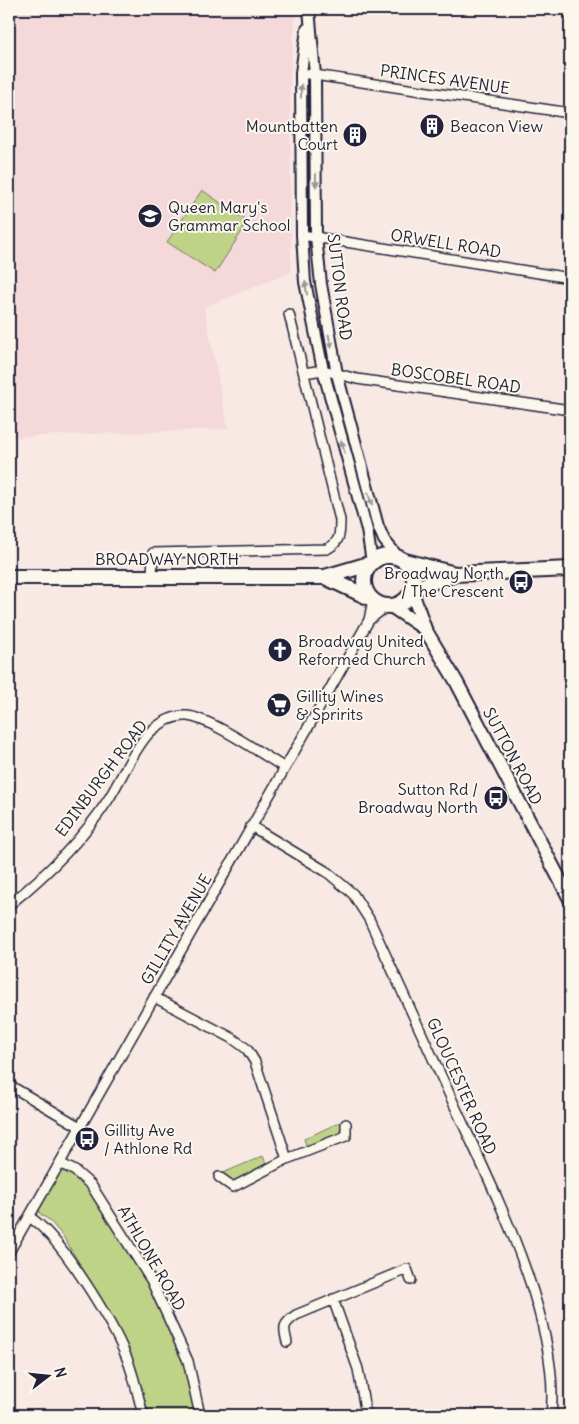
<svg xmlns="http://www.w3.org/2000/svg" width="579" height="1424" viewBox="0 0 579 1424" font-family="Delius,sans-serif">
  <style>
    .built { fill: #f4d8da }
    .green { fill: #bfd388; stroke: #707a62 }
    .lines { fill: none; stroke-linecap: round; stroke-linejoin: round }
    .minor-casing { stroke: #22223b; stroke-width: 12 }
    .tertiary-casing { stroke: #22223b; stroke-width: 14 }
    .secondary-casing { stroke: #22223b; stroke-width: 16 }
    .trunk-casing { stroke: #22223b; stroke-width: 18 }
    .minor { stroke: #fbf7ec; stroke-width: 9 }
    .tertiary { stroke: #fbf7ec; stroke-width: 10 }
    .secondary { stroke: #fbf7ec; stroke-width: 12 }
    .trunk { stroke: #fbf7ec; stroke-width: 14 }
    .oneway { fill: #99979c }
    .labels { text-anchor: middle; stroke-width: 4; stroke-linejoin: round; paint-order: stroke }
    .street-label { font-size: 16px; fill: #22223b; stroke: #fbf7ec }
    .poi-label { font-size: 16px; fill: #22223b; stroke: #fbf7ec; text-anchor: start }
  </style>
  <rect width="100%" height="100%" fill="#f8e9e4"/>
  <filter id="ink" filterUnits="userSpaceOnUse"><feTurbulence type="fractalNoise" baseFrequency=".02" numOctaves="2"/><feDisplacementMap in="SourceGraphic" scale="10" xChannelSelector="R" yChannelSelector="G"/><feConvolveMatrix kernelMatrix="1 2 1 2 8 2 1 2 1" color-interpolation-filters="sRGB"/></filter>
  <g filter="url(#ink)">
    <path class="built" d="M9,9h287l-6,66 1,197 -87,35 24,122 -219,8z"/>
    <path class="green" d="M202,190l46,32 -33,51 -48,-31z
      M340,1122l2,5 -5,9 -30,12 -3,-9z
      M263,1156l4,10 -34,15 -4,-1 -6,-7z
      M67,1171l16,7 68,108 32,67 15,62h-50l-13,-49 -20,-43 -52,-87 -14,-16 -10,-7v-6l17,-33z"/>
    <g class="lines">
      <defs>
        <path id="minor" d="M568,9l2,7
          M301,73l269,40
          M302,235l268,43
          M304,373l19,-3 34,9 213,31
          M152,577l1,-24 174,-4c13,-7 13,-14 13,-29l-51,-206
          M369,620l18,-14
          M251,826l76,46 26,22 16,25c30,65 59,129 89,194 38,82 103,211 93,302
          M9,905c36,-29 73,-65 99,-105 12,-19 27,-53 42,-68 10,-9 24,-17 37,-16 24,2 76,39 98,52
          M154,997l78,41 15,11 8,13 32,97
          M9,1085l71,42
          M60,1163l15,8 16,14 60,95 37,81 12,54
          M219,1177l14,10 54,-28 59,-23v-12
          M29,1217c31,18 83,105 97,139 8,19 12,40 17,59
          M9,1252l321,-563 39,-69 4,-20
          M333,1299l25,70 8,46
          M287,1342c-4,-15 -4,-18 9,-27l111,-46 4,11"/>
        <path id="tertiary" d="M309,9l6,66 1,162 5,47 16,90 41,152 6,14 14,17
          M307,29l-6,44 1,162 3,47 18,88 44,160 5,32"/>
        <path id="secondary" d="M412,592l13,37 31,52 114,218
          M391,606l34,23"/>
        <path id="trunk" d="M364 581a25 25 0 1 1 50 0a25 25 0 1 1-50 0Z
          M405,561l50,13 115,-5
          M9,577h316l44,-13
          M325,577l45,21
          M413,589l42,-15"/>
      </defs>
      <use href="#minor" class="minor-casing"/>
      <use href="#tertiary" class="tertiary-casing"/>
      <use href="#secondary" class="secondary-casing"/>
      <use href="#trunk" class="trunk-casing"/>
      <use href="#minor" class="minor"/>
      <use href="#tertiary" class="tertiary"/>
      <use href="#secondary" class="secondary"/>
      <use href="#trunk" class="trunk"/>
    </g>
    <defs><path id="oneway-solid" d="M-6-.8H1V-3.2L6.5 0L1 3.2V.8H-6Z" transform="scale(1.25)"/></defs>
    <g class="oneway">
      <use href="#oneway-solid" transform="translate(301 91) rotate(-90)"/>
      <use href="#oneway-solid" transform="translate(316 180) rotate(90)"/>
      <use href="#oneway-solid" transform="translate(306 288) rotate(-99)"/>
      <use href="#oneway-solid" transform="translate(330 341) rotate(77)"/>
      <use href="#oneway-solid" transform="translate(343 447) rotate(-106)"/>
      <use href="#oneway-solid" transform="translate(370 499) rotate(74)"/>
    </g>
  </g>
  <defs>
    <symbol id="building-disc" viewBox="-11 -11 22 22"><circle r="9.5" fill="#22223b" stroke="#fbf7ec"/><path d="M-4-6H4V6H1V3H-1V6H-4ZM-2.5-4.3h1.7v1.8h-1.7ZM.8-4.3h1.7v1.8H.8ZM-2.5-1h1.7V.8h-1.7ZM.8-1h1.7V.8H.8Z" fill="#fff"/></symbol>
    <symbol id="school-disc" viewBox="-11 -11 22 22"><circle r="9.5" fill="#22223b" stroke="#fbf7ec"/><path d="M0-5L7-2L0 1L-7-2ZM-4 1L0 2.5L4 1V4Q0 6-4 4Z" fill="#fff"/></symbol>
    <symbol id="bus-disc" viewBox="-11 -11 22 22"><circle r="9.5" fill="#22223b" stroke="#fbf7ec"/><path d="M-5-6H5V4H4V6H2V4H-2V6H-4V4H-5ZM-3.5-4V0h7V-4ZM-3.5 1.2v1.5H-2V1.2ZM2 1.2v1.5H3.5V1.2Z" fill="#fff"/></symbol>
    <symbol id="church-disc" viewBox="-11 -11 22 22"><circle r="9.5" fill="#22223b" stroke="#fbf7ec"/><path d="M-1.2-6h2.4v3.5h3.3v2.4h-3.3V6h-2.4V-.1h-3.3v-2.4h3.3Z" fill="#fff"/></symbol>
    <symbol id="supermarket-disc" viewBox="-11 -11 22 22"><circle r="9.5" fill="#22223b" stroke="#fbf7ec"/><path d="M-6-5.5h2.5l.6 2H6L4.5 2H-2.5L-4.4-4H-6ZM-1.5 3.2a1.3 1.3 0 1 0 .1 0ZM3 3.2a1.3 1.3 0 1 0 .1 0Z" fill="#fff"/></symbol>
  </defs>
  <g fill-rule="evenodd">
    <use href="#building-disc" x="418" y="112" width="28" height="28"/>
    <use href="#building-disc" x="341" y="121" width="28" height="28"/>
    <use href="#school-disc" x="136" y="202" width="28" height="28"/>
    <use href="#bus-disc" x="507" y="568" width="28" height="28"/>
    <use href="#church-disc" x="266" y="636" width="28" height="28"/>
    <use href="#supermarket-disc" x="265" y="691" width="28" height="28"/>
    <use href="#bus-disc" x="482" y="784" width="28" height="28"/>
    <use href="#bus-disc" x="73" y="1125" width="28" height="28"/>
  </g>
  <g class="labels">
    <g class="street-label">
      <text transform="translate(445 79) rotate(8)" y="6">PRINCES AVENUE</text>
      <text transform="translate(446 243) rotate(9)" y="6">ORWELL ROAD</text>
      <text transform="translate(340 287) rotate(83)" y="6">SUTTON ROAD</text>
      <text transform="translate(456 378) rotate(8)" y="6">BOSCOBEL ROAD</text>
      <text x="167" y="565">BROADWAY NORTH</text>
      <text transform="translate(513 756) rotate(62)" y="6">SUTTON ROAD</text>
      <text transform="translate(101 778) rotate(-53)" y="6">EDINBURGH ROAD</text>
      <text transform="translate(176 929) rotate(-60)" y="6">GILLITY AVENUE</text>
      <text transform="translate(462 1086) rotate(66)" y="6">GLOUCESTER ROAD</text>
      <text transform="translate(152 1258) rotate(60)" y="6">ATHLONE ROAD</text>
    </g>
    <g class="poi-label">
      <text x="338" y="132" text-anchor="end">Mountbatten<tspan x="338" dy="18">Court</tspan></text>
      <text x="450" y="132">Beacon View</text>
      <text x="168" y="213">Queen Mary's<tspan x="168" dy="18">Grammar School</tspan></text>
      <text x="504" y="579" text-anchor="end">Broadway North<tspan x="504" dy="18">/ The Crescent</tspan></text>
      <text x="298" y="647">Broadway United<tspan x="298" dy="18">Reformed Church</tspan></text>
      <text x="296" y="702">Gillity Wines<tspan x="296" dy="18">&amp; Spririts</tspan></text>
      <text x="478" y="795" text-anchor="end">Sutton Rd /<tspan x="478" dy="18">Broadway North</tspan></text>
      <text x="104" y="1136">Gillity Ave<tspan x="104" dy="18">/ Athlone Rd</tspan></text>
    </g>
  </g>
  <rect width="579" height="1424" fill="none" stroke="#fbf7ec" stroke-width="30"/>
  <rect x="15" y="15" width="549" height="1394" fill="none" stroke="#22223b" stroke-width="2" filter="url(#ink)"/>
  <g transform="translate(48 1376) rotate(74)" stroke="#fbf7ec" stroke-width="4" paint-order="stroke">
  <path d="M0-4L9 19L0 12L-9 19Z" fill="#22223b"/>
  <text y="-8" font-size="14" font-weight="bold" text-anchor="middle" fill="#22223b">N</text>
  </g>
</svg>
